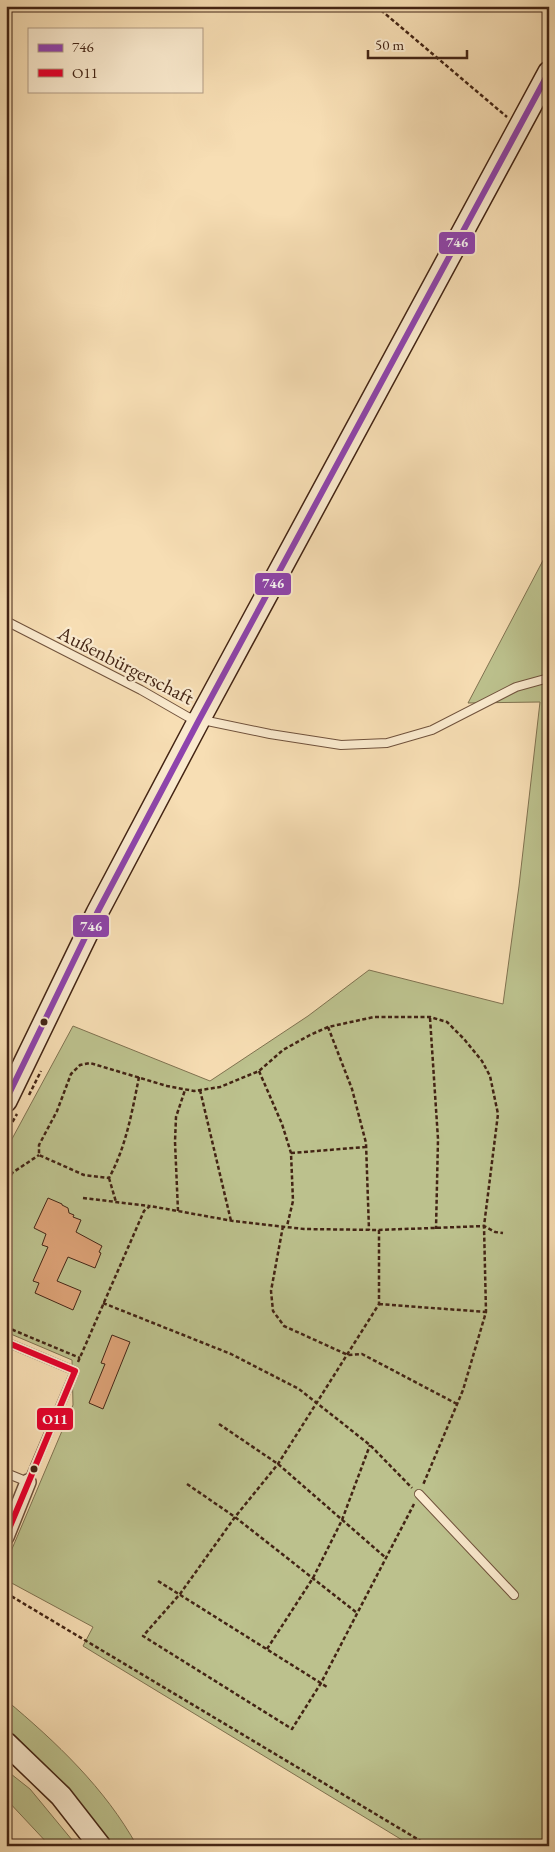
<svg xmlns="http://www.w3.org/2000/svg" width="555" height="1852" viewBox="0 0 555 1852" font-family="'EB Garamond',serif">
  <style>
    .green { fill: #bcc18d; stroke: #807250 }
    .building { fill: #dda277; stroke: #432414 }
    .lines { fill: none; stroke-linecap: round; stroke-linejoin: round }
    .lane-casing { stroke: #70523c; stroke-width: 10 }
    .street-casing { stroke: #70523c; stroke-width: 18 }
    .secondary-casing { stroke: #432414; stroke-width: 24 }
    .path { stroke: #432414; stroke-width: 2.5; stroke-dasharray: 4 2.5; stroke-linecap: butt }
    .lane { stroke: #faeace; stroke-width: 8 }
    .street { stroke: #faeace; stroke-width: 15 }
    .secondary { stroke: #faeace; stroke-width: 21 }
    .bus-1-casing { stroke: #faeace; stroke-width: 10 }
    .bus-2-casing { stroke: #faeace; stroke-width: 10 }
    .bus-1 { stroke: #8e44ad; stroke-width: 6 }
    .bus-2 { stroke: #e4002b; stroke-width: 6 }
    .bus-dot { fill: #432414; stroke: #faeace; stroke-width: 2 }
    .labels { text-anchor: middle; stroke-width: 4.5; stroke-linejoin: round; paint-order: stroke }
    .street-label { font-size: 20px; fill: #432414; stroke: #faeace }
    .line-badge { stroke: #faeace; stroke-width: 2 }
    .badge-label { font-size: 14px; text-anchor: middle; font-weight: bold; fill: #fff }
  </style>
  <rect width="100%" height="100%" fill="#f7deb4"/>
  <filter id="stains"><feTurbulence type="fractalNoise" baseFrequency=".004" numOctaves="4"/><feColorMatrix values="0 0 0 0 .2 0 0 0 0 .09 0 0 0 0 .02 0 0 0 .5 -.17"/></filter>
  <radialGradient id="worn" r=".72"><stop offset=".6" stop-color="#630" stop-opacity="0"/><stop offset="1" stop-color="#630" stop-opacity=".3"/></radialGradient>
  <path class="green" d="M549,549v1297h-137l-329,-200 10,-19 -87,-47v-17l67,-158 -1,-45 -66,-28v-182l67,-124 137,55 98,-65 61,-46 134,34 16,-118 21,-184 -72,1z
    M6,1700c50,42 99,88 131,146h-25l-56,-70 -50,-46z
    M6,1770l24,19 47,57h-27l-44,-47z"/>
  <path class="building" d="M48,1198l14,6v1l6,3 1,5 5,2 -1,2 8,3 -5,12 26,14 -3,6 2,1 -6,15 -27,-11 -11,24 24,10 -8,19 -38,-17 4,-10 -6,-2 15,-34 -6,-2 4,-11 -12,-6z
    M112,1335l18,7 -27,67 -14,-6 16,-39 -4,-1z"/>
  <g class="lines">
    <defs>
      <path id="lane" d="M6,621l135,69 47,27 82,17 71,11 46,-2 45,-13 84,-43 29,-8 4,1
        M6,1342l69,29 -47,111 -22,-9
        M419,1494l95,101"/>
      <path id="street" d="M6,1537l22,-55"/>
      <path id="secondary" d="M6,1101l91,-188 102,-193 350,-648
        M6,1743l55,53 39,50"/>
    </defs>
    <use href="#lane" class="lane-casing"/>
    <use href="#street" class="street-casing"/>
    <use href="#secondary" class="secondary-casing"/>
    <path class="path" d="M376,6l131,111
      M545,55l4,-7
      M430,1018l8,121 -2,90
      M328,1027l24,62 14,54 3,87
      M259,1071l23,53 9,29 2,48 -6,25
      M139,1077c-7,35 -13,70 -30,101l-25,-3 -45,-20v-10l18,-34 14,-37 9,-9 10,-2 77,23 27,5 26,-4 39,-16 24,-21 27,-15 18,-8 46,-10h56l17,5 17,17 18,22 8,15 8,38 -14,112 2,86 -23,78 -40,95
      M200,1090l31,131
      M29,1095l12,-24
      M6,1133l11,-19
      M291,1153l75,-6
      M109,1178l7,24
      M6,1187l6,-14 27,-18
      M83,1198l66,8
      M178,1211l-3,-69 1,-25 9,-27
      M283,1226l-12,65 2,20 11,15 64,29 14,-1 95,50
      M379,1230v74l-101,160 -43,53 -55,77 -37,42 149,93 29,-46 93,-179
      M103,1303l128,51 68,35 71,56 42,43
      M379,1304l107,8
      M6,1327l74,31
      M78,1362l66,-151 6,-5 83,15 71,8 75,1 105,-4 11,6 8,1
      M219,1424l59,40 108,94
      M187,1484l48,33 122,96
      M158,1581l169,106
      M6,1593l423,253
      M267,1649l46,-71 29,-58 28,-75"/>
    <use href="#lane" class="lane"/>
    <use href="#street" class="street"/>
    <use href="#secondary" class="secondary"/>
    <defs>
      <path id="bus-1" d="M6,1100l91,-187 102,-193 350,-648"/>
      <path id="bus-2" d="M6,1342l69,29 -69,165"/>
    </defs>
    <use href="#bus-1" class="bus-1-casing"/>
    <use href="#bus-2" class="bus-2-casing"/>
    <use href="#bus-1" class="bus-1"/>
    <use href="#bus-2" class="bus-2"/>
  </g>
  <g class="bus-dot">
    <circle cx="44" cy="1022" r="4.5"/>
    <circle cx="34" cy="1469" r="4.5"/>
  </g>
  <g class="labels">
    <g class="street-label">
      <text transform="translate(126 665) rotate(27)" y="7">Außenbürgerschaft</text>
    </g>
  </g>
  <g class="line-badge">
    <rect x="438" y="231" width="38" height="24" rx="5" fill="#8e44ad"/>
    <rect x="254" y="572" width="38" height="24" rx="5" fill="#8e44ad"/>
    <rect x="72" y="914" width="38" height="24" rx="5" fill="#8e44ad"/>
    <rect x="36" y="1407" width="38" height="24" rx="5" fill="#e4002b"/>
  </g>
  <g class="badge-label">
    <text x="457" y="247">746</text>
    <text x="273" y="588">746</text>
    <text x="91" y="931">746</text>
    <text x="55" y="1424">O11</text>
  </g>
  <rect width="555" height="1852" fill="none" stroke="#f7deb4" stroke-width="25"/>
  <rect x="8" y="8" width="540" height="1837" fill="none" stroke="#432414" stroke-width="2.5"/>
  <rect x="12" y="12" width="530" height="1827" fill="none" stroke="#432414"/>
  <rect x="28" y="28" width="175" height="65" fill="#faeace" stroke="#b19b84"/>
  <rect x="38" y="44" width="25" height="8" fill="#8e44ad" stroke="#b19b84"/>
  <text x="72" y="52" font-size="15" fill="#432414">746</text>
  <rect x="38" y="69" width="25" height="8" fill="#e4002b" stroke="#b19b84"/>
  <text x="72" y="78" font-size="15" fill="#432414">O11</text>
  <path d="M368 50v8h99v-8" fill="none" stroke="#432414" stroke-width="2.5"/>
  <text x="375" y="50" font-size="15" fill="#432414" stroke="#faeace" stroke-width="4" paint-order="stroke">50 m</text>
  <rect width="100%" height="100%" filter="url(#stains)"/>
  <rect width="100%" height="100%" fill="url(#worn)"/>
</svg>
